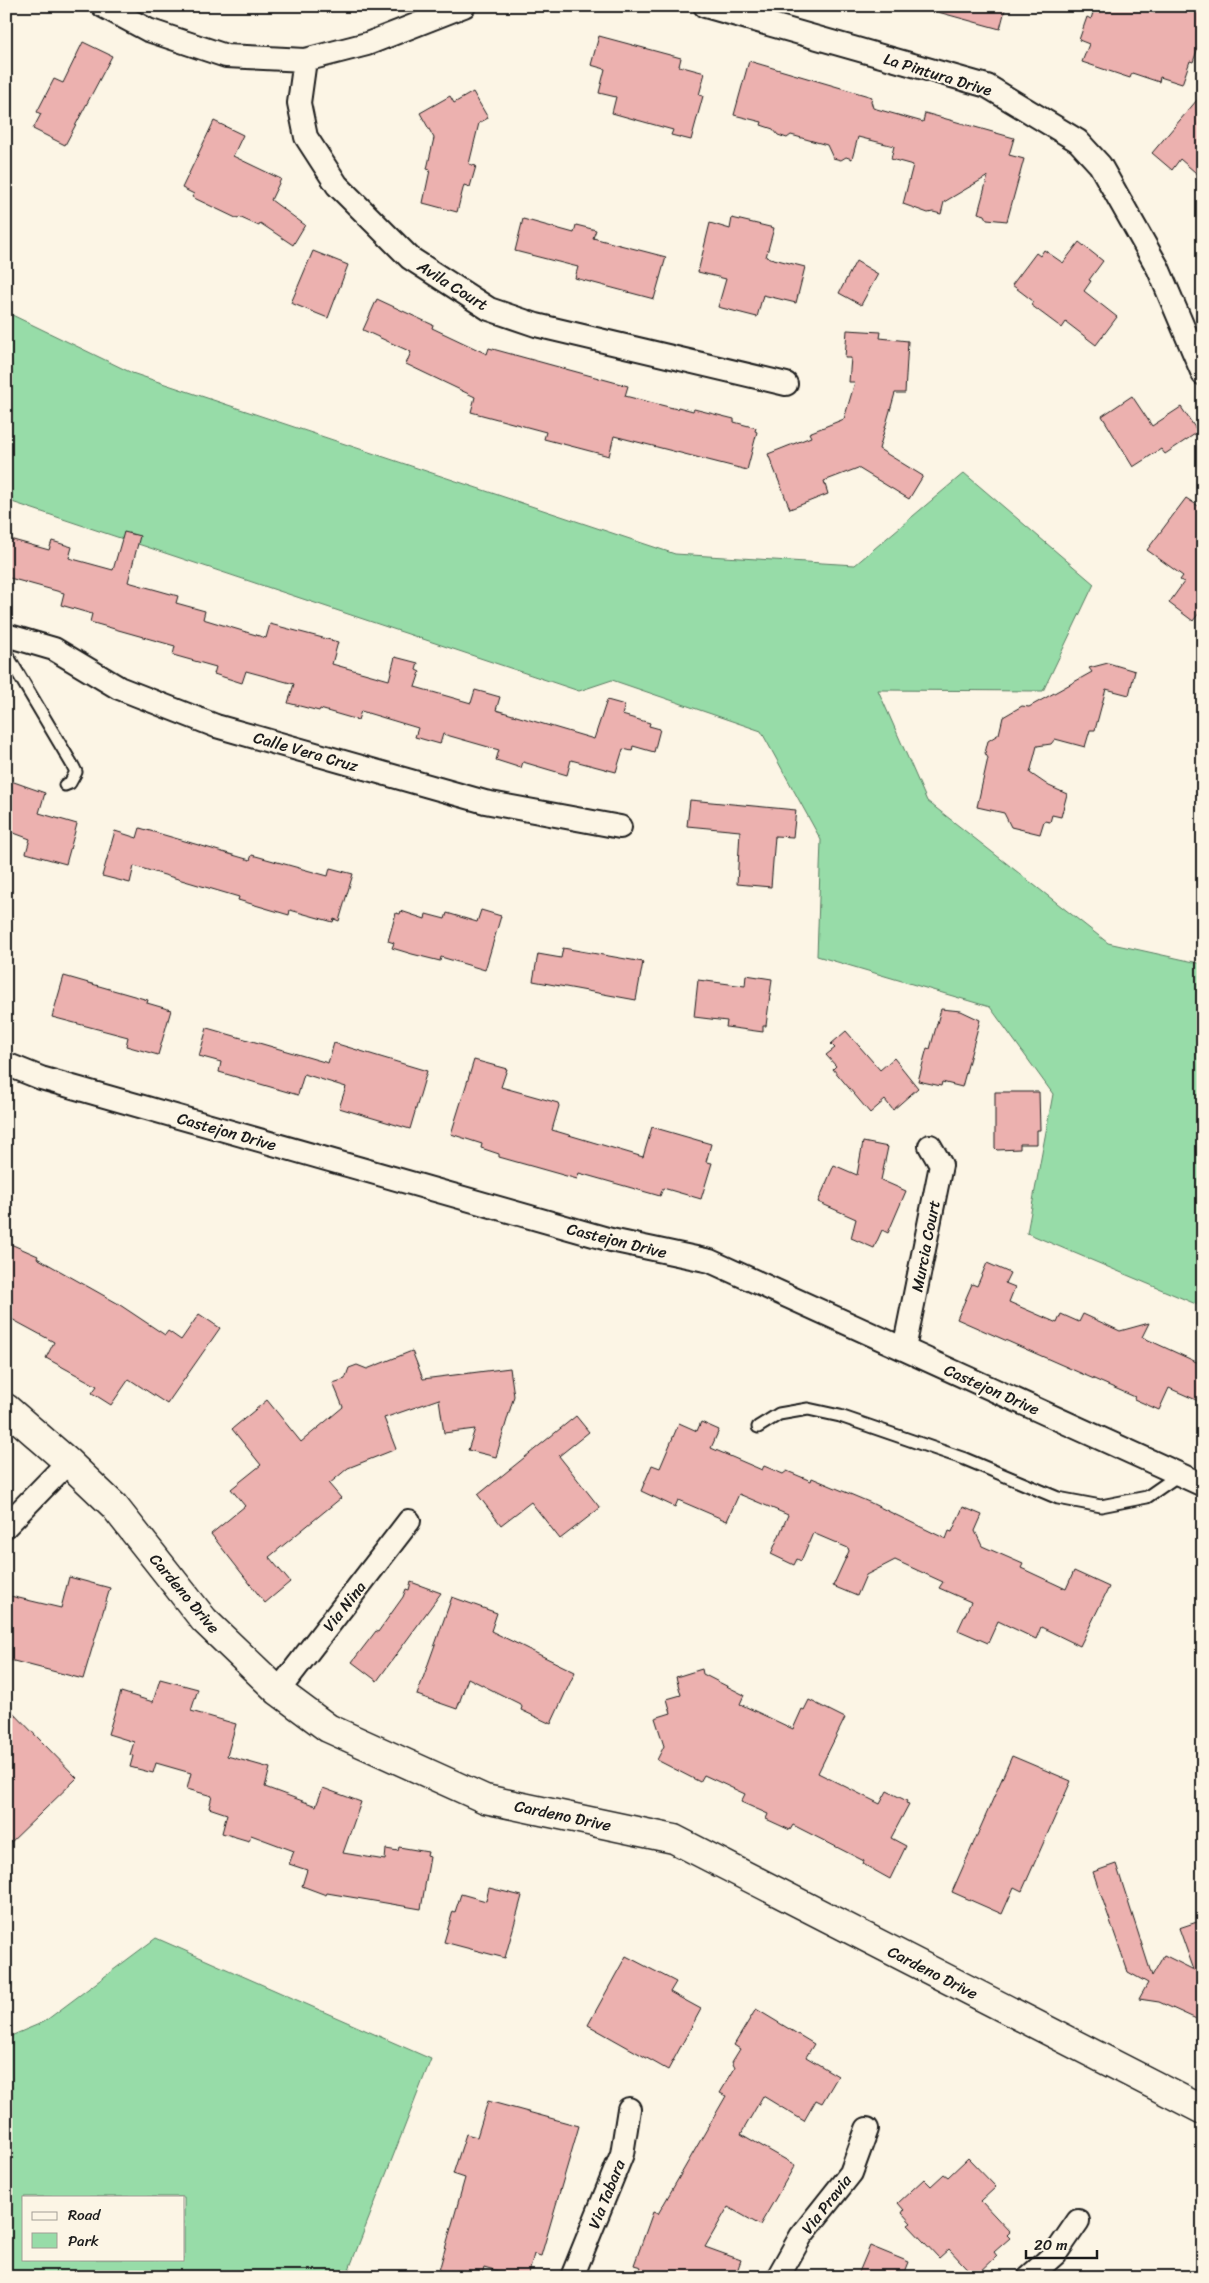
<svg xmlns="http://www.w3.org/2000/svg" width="1209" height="2283" viewBox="0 0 1209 2283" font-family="Sriracha,sans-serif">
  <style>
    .green { fill: #97dca8; stroke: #5a7c62; fill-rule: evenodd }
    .building { fill: #ecb1af; stroke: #1c1c1c }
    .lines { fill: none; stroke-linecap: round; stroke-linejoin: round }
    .service-casing { stroke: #1c1c1c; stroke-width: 15 }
    .minor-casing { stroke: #1c1c1c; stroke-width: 26 }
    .tertiary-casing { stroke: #1c1c1c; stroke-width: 31 }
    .service { stroke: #fcf5e5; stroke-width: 11 }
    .minor { stroke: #fcf5e5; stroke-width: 22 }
    .tertiary { stroke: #fcf5e5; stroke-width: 28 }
    .labels { text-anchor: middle; stroke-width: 4; stroke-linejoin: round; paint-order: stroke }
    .street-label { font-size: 16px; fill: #1c1c1c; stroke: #fcf5e5 }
  </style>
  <rect width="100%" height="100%" fill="#fcf5e5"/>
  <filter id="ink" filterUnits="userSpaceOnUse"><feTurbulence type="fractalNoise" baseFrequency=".02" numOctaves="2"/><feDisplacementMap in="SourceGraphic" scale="10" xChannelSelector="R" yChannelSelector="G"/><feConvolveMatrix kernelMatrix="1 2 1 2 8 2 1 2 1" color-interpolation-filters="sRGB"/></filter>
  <g filter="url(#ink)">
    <path class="green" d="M6,312l126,61 543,181 180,11 109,-92 130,111 -51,107 -165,-1 49,111 181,142 95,21v343l-176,-74 26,-139 -63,-87 -173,-51 4,-116 -60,-109 -149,-51 -33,11 -573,-191z
      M156,1938l275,121 -85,218h-340v-239l38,-16zM24,2197h160v62h-160z"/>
    <path class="building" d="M939,6h67l-6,23 -62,-17z
      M1095,6h39l20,7 3,-7h46v28l-10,28 -3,-1 -8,23 -22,-7 -1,5 -27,-9 -2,5 -48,-16 7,-18 -10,-4 8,-23 4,2z
      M599,36l82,22 -2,8 26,7 -6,22 4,1 -12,44 -20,-5 2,-5 -61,-17 4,-16 -17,-4 6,-24 -14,-4z
      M83,42l29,14 -47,89 -32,-16 8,-15 -4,-2 17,-33 9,4z
      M749,61l123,36 -1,4 2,7 50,14 2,-9 89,25 -5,17 15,4 -17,62 -20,-2 -2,-4 -7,-2 10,-37 -44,26 -3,12 -8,-2 -5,1 -25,-9 10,-39 -22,-6 3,-13 -36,-9 -6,22 -6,-2 -5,3 -8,-2 -6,-13 -36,-10 -4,3 -9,-3 -5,-6 -12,-4 1,-3 -28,-7z
      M473,92l15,26 -9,5 -10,41 7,2 -6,21 -6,-2 -7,27 -34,-9 7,-33 -3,-1 7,-31 -14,-25 30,-17 4,7z
      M1203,93v86l-23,-20 -8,11 -20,-17z
      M214,121l29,14 -10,21 48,23 -10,21 34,25 -12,20 -33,-22 -1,3 -20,-9 -1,2 -46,-22 2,-3 -12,-6z
      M732,218l42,10 -8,29 39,10 -9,36 -33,-8 -6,22 -39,-10 8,-28 -28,-7 12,-49 20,6z
      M523,219l51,14 2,-8 20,5 -3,8 73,19 -12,42 -79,-21 3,-11 -63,-16z
      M1079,242l24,19 -14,19 2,1 -7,10 33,26 -21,28 -30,-23 -4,6 -31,-23 2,-4 -21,-16 24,-32 4,3 4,-6 19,13z
      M313,251l35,14 -20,53 -37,-15z
      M856,261l22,13 -17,31 -22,-12z
      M377,299l56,26 -1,3 55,26 2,-6 139,38 -3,10 52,13 1,-2 15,4 1,-2 40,10v3l22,6 -1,3 2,1 -10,38 -133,-34 -5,20 -65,-17 2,-7 -75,-20 4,-15 -69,-33 5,-12 -48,-22z
      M847,330l34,2 -1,6 28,3 -3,52h-10l-16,56 44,27 -14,23 -51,-31 -34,13 4,13 -38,15 -22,-55 43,-17 -2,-4 35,-14 11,-37h-6l2,-24h-6z
      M1132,396l20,30 29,-19 17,25 -33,22 -4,-5 -28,18 -31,-51z
      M1186,498l17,11v99l-10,13 -24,-18 15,-21 -4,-2 3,-4 -36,-26z
      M124,532l16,4 -12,46 50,14 -2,7 29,8 -2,8 63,19 4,-14 68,18 -6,22 57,16 6,-23 23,6 -2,7 4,2 -5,15 56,16 4,-13 25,7 -4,13 98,29 13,-39 18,5 -3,10 28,8 -1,3 11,3 -6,23 -21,-6 -1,5 -9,-2 -7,23 -45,-12 -4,15 -44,-13 -2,6 -25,-8 3,-10 -56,-16 -3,10 -25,-7 3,-9 -57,-17 -3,9 -38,-11 -1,2 -31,-8 6,-19 -48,-13 -4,12 -28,-9 2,-7 -43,-12 2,-9 -85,-24 2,-8 -31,-9 3,-12 -58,-16v-39l43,12 3,-9 20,6 -3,11 44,12z
      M1108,663l27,8 -6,24 -23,-6 -11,41h-5l-5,17 -30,-8 -4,5 -14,2 -7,27 19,13 18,8 -6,23 -9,-2 -2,7 -6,-1 -4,13 -29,-7 -7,-14 -27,-6 11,-49 -3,-5 3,-12 11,-7 4,-17 19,-11 7,1 63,-35 -3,-4z
      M11,781l34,12 -6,20 38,11 -11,40 -40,-11 4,-14 -24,-9v-36z
      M690,800l106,10 -3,27 -18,-1 -4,51 -34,-3 3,-53 -53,-5z
      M140,828l110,32 2,-5 76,21 2,-8 23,6 -14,47 -5,-2 -1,3 -43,-12 -1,5 -51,-15 1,-3 -105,-31 -4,17 -28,-7 13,-45 22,7z
      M481,910l20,6 -16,54 -44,-13 -1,4 -28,-7 -20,-6 2,-5 -6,-2 8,-28 4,1 1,-3 24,8 1,-5 19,5 2,-6 30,9z
      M563,948l80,14 -7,38 -103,-19 5,-27 23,4z
      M746,975l26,4 -6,47h-3v6l-37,-5 1,-6 -33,-4 4,-37 47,6z
      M64,976l84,24 -1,3 24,7 -13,45 -32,-9 2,-9 -76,-20z
      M941,1009l20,2 19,9 -18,67 -20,-5 -1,4 -23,-5 9,-33 3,1z
      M207,1028l121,35 6,-20 93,28 -17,58 -71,-21 7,-21 -42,-13 -6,21 -79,-23 2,-10 -22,-6z
      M846,1031l34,39 14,-12 24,30 -25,22 -8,-10 -15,13 -37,-44 3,-3 -10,-11 9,-7 -4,-4z
      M474,1060l33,9 -6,18 57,16 1,3 -7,24 91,27 9,-30 59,17 -5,18 6,1 -11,36 -38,-11 -3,8 -81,-23 -2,6 -78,-22v-3l-18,-6 1,-4 -31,-10z
      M995,1092h44l1,38h-3v14h-17v5l-23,1 -2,-2z
      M863,1142l25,5 -7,33 25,11 -18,42 -6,-3 -8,18 -23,-10 5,-19 -38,-17 16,-37 23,10z
      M6,1242l32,14 -1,2 80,45 48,32 3,-4 13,9 18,-26 21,14 -53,76 -38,-25 -18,26 -19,-12 5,-7 -51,-28 8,-16 -48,-26z
      M987,1263l23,10 -5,10 10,4 -6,15 48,21 4,-9 18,8 4,-8 37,17 29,-8 -7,14 61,28v38l-34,-15 -10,22 -25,-11 1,-2 -178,-78 15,-35 5,2z
      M412,1351l11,28 87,-11 4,28 -18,61 -28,-7 7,-21 -31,4 -5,-34 -55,19 12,31 -48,19 -19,16 12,14 -72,59 21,25 -25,21 -54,-69 34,-28 -14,-17 30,-24 -29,-36 35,-29 34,42 42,-35 -10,-24 12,-4 4,-11 8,-3 10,4z
      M576,1416l13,16 -30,24 41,52 -40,31 -29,-37 -30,23 -23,-30z
      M701,1422l18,8 -8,18 51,22 2,-4 19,8 4,-3 24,10 1,-3 57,24 77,37 3,-8 3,1 11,-25 19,8 -7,16 7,15 41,18 -2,4 45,21 8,-18 35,16 -29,59 -39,-19 -5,12 -38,-18 -10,22 -30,-13 13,-28 -32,-14 4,-6 -48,-22 -29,15 -9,21 -24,-10 16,-35 -1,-3 -35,-15 -12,28 -4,-2 -3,6 -23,-11 17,-39 -49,-21 -12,27 -49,-21 -3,7 -34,-16 11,-26 8,3 19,-45 18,8z
      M69,1577l41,11 -27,91 -77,-20v-64l55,13z
      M411,1582l30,11 -64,88 -25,-19 24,-31 2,1 25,-35 3,-8 3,1z
      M452,1597l45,16 -6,18 84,41 -24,52 -30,-14 1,-3 -2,-3 -52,-26 -11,31 -40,-14z
      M702,1669l1,5 41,21 -4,9 53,25 9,-20 2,1 5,-10 36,18 -27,55 62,31 7,-13 20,10 -1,2 3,1 -18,34 15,8 -16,33 -27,-15 1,-3 -71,-36 -3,5 -24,-11 2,-5 -27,-12 4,-8 -41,-19 -4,7 -43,-22 7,-14 -9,-28 16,-5 -4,-14 14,-4 -5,-18z
      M160,1679l38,10 -7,22 45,13 -9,32 43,12 -5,19 51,19 7,-18 38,14 -18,51 42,7 1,-11 12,2 1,-4 29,5 -1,4 3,1 -9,52 -94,-16 -1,2 -24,-9 5,-16 -18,-6 5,-13 -43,-16 -2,6 -27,-8 5,-19 -18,-6 3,-12 -25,-7 4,-16 -35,-10 -3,10 -23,-6 3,-11 -3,-1 4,-13 -26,-8 13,-42 32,10z
      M6,1705l71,73 -71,69z
      M1012,1756l59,25 -49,110 -8,-4 -12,27 -50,-22z
      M1116,1864l36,112 12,-21 30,15 -15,-42 24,-8v102l-44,-20 -20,-3 9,-16 -20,-11 -35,-100z
      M489,1888l33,8 -17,62 -61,-16 9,-31 2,1 6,-18 25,7z
      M626,1956l50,26 -6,10 31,17 -33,61 -80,-45z
      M756,2009l58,35 -8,13 32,19 -16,27 -6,-3 -12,21 -41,-25 -22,38 54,31 -35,60 -32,-18 -23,40 36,13 -6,17h-98l4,-10 -7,-2 19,-53 5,2 68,-118 -6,-3 15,-25 -3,-6 8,-13 -6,-4z
      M488,2101l91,25 -38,130 -7,-2 -6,23h-10l-34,-10 -3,10h-31l-12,-3 27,-96 -12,-4 13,-40 11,3z
      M968,2158l28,29 -15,14 29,31 -3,3 3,3 -16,14 3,4 -22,21 -26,-28 -10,9 -31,-33 3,-2 -9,-10 2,-3 -6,-7 26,-24 7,7 13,-12 4,3z
      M870,2246l39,16 -6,15h-46z"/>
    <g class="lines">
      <defs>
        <path id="service" d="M6,653l67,113 3,6 -6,11 -5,2
          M758,1427l21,-13 29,-5 32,7 125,43 93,39 43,8 46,-9 33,-23"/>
        <path id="minor" d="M103,6l45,24 78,26 79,4 62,-16 97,-38
          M705,6l282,80 91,55 22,24 58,103 45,106
          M305,60l-6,43 7,34 31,48 73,73 79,51 47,16 250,59
          M6,635l48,14 65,39 97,38 269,76 135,25
          M6,1064l35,14 570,162 99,21 493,224
          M904,1349l37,-184 -11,-19
          M6,1526l62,-64
          M278,1691l131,-170
          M572,2277l50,-123 7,-45
          M778,2277l23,-41 50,-63 16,-44
          M1029,2277l27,-24 22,-32"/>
        <path id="tertiary" d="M6,1408l62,54 46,44 90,114 74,71 50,37 157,71 189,40 529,271"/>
      </defs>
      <use href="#service" class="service-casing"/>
      <use href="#minor" class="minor-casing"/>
      <use href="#tertiary" class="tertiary-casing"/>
      <use href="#service" class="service"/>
      <use href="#minor" class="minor"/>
      <use href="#tertiary" class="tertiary"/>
    </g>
  </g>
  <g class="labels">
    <g class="street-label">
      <text transform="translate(938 74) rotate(17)" y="6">La Pintura Drive</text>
      <text transform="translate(453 285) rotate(32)" y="6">Avila Court</text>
      <text transform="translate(306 751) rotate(16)" y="6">Calle Vera Cruz</text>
      <text transform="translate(227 1131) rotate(16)" y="6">Castejon Drive</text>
      <text transform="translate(617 1240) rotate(14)" y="6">Castejon Drive</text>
      <text transform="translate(925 1246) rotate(-79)" y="6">Murcia Court</text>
      <text transform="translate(992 1389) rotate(24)" y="6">Castejon Drive</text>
      <text transform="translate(185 1593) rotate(50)" y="6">Cardeno Drive</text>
      <text transform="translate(344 1606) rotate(-52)" y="6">Via Nina</text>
      <text transform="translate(563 1815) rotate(12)" y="6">Cardeno Drive</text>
      <text transform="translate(933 1972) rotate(27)" y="6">Cardeno Drive</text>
      <text transform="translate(606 2194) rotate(-68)" y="6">Via Tabara</text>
      <text transform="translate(826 2204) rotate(-52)" y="6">Via Pravia</text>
    </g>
  </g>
  <rect width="1209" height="2283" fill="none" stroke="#fcf5e5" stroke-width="25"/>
  <rect x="12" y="12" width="1184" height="2258" fill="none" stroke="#1c1c1c" stroke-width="2" filter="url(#ink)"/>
  <rect x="22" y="2196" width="162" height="65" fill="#fcf5e5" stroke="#a29e95"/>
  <rect x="32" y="2212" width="25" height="8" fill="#fcf5e5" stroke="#a29e95"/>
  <text x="68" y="2220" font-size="15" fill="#1c1c1c">Road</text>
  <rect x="32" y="2233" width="25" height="15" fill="#97dca8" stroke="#a29e95"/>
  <text x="68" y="2246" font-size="15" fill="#1c1c1c">Park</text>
  <path d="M1026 2250v8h71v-8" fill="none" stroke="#1c1c1c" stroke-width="2.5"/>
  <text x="1034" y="2250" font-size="15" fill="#1c1c1c" stroke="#fcf5e5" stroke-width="4" paint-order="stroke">20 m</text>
</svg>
